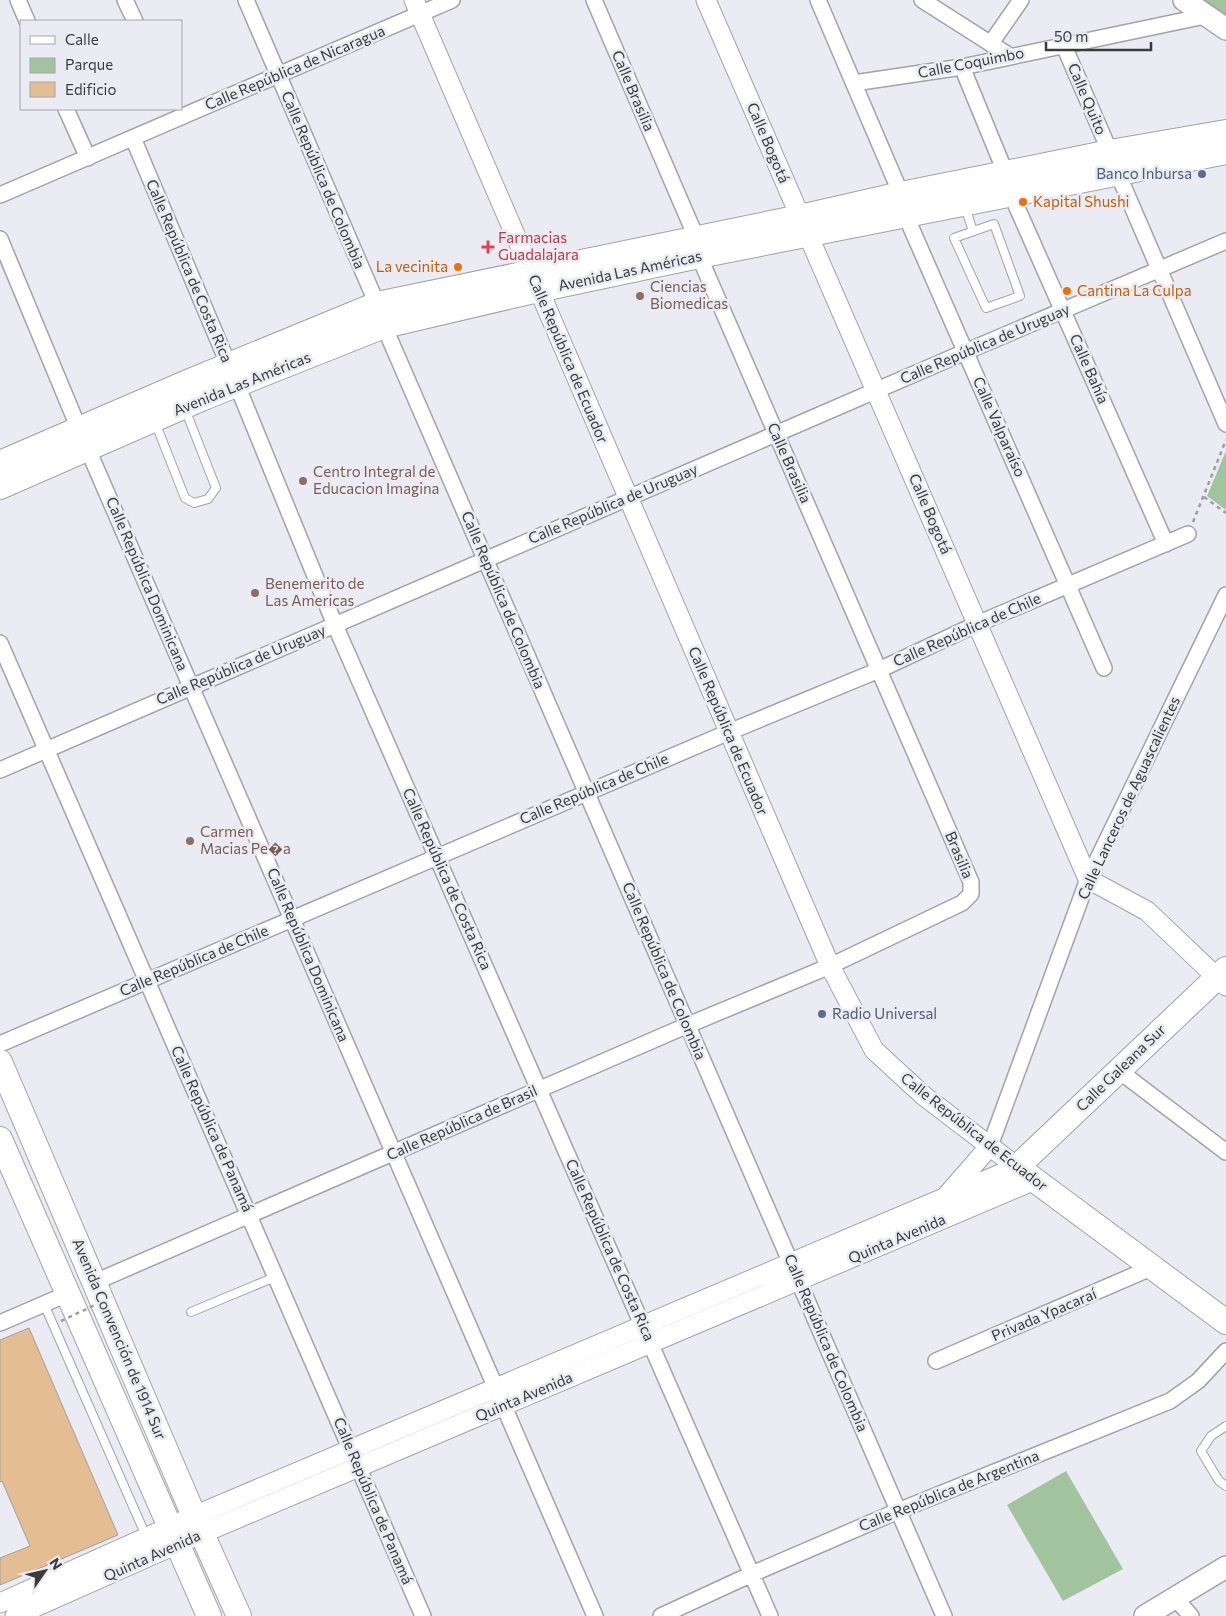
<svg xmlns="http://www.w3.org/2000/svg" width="1226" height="1616" viewBox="0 0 1226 1616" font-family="Commissioner,sans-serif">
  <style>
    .green { fill: #a1c49f }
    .building { fill: #e4be92; stroke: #a49e98 }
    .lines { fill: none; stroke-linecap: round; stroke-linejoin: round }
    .service-casing { stroke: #a3a2aa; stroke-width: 10 }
    .minor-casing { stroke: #a3a2aa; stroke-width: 18 }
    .tertiary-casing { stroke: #a3a2aa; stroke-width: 21 }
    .secondary-casing { stroke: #a3a2aa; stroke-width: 24 }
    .primary-casing { stroke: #a3a2aa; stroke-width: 26 }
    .path { stroke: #9d9da2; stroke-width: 2.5; stroke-dasharray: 4 4; stroke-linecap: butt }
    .service { stroke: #fff; stroke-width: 8 }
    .minor { stroke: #fff; stroke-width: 15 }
    .tertiary { stroke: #fff; stroke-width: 19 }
    .secondary { stroke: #fff; stroke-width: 21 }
    .primary { stroke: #fff; stroke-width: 24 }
    .path-bridge { stroke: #9d9da2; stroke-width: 2.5; stroke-dasharray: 4 4; stroke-linecap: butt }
    .service-dot { fill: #5c6f8a; stroke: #ebebf3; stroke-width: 2 }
    .food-dot { fill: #e8710a; stroke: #ebebf3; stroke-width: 2 }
    .health-dot { fill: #e0444e; stroke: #ebebf3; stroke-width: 2 }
    .education-dot { fill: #8d6e63; stroke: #ebebf3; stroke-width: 2 }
    .labels { text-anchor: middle; stroke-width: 5; stroke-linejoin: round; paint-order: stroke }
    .street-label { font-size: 15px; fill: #3b3b3e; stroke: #ebebf3 }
    .service-label { font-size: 15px; fill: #4e5e75; stroke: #ebebf3; text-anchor: end }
    .food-label { font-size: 15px; fill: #c56008; stroke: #ebebf3; text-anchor: start }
    .health-label { font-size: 15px; fill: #be3a42; stroke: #ebebf3; text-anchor: start }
    .education-label { font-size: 15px; fill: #785e54; stroke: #ebebf3; text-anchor: start }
  </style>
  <rect width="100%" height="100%" fill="#ebebf3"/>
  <path class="green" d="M1199,0h27v16z
    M1226,451v59l-19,-14z
    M1066,1471l57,98 -60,32 -56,-96z"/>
  <path class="building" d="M29,1328l89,207 -118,50v-27l30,-12 -28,-65 -2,1v-142z"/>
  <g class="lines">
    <defs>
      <path id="service" d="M965,207l8,24
        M994,224l26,72 -34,12 -32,-70z
        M155,422l30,76 9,5 14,-4 8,-11 -31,-79
        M44,1304l102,232
        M191,1312l84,-35
        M1226,1426l-15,10 -10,15 18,30 7,5"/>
      <path id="minor" d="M18,0l9,21
        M125,0l10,21
        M246,0l131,304
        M594,0l102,237
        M818,0l83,194
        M922,0l88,56
        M991,43l30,-43
        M1064,46l46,106
        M962,67l44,107
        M854,83l108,-16 243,-51
        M66,109l22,49
        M133,138l104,247 98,240 435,991
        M1118,174l108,250
        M1011,194l155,350
        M0,195l452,-195
        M905,214l199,454
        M0,239l79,190 516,1187
        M384,326l560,1290
        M0,643l423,973
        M0,770l965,-418 261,-111
        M0,1044l729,-312 150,-62 98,-46 211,-90
        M1118,1070l108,82
        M990,1146l98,-267 138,-284
        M95,1282l593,-257 142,-59 132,-63 9,-9v-12l-272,-626
        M0,1323l67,-29
        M936,1361l217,-94
        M1175,1598l16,18
        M661,1616l91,-42 146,-63 272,-110 28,-20 28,-30"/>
      <path id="tertiary" d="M706,0l382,879 59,32 79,75
        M948,1194l42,-48
        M0,1603l194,-87 823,-349 -93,-71 -50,-46 -44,-84 -416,-966
        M15,1616l162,-72 858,-364"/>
      <path id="secondary" d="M1184,0l42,29
        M1145,1616l81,-49"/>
      <path id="primary" d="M0,463l190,-82 187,-77 423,-87 101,-23 209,-42 116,-20
        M0,487l201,-88 183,-73 154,-36 161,-34 527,-104
        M1226,969l-209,198 209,155
        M0,1062l194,454 45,100
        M0,1139l209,477"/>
    </defs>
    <use href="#service" class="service-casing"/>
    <use href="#minor" class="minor-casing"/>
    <use href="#tertiary" class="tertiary-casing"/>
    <use href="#secondary" class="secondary-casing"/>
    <use href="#primary" class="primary-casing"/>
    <path class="path" d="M1204,497l22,16
      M1193,522l33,-82"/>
    <use href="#service" class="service"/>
    <use href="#minor" class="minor"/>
    <use href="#tertiary" class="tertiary"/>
    <use href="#secondary" class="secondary"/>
    <use href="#primary" class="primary"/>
    <path class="path-bridge" d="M61,1321l51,-24"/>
  </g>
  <g class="service-dot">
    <circle cx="1202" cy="174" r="5"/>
    <circle cx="822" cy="1014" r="5"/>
  </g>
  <g class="food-dot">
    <circle cx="1023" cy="202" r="5"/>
    <circle cx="458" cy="267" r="5"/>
    <circle cx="1067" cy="291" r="5"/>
  </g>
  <path class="health-dot" d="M485.5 239.5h5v5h5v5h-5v5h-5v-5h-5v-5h5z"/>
  <g class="education-dot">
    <circle cx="640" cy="296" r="5"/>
    <circle cx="303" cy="481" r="5"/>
    <circle cx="255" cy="593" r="5"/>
    <circle cx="190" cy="841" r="5"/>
  </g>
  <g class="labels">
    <g class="street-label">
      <text transform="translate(971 63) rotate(-11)" y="5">Calle Coquimbo</text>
      <text transform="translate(295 68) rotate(-23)" y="5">Calle República de Nicaragua</text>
      <text transform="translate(633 91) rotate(67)" y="5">Calle Brasilia</text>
      <text transform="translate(1087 99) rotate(67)" y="5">Calle Quito</text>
      <text transform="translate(768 143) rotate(67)" y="5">Calle Bogotá</text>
      <text transform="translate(323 180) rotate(67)" y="5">Calle República de Colombia</text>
      <text transform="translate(189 271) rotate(67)" y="5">Calle República de Costa Rica</text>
      <text transform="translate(630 271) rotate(-12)" y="5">Avenida Las Américas</text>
      <text transform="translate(985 344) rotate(-23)" y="5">Calle República de Uruguay</text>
      <text transform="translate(568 359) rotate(67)" y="5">Calle República de Ecuador</text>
      <text transform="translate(1089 369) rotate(66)" y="5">Calle Bahía</text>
      <text transform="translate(242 384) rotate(-22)" y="5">Avenida Las Américas</text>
      <text transform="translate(999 427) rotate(66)" y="5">Calle Valparaíso</text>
      <text transform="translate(789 463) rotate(66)" y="5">Calle Brasilia</text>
      <text transform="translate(613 504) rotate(-23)" y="5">Calle República de Uruguay</text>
      <text transform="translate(930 514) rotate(67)" y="5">Calle Bogotá</text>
      <text transform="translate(147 584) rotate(67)" y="5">Calle República Dominicana</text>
      <text transform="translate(503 600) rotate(67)" y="5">Calle República de Colombia</text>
      <text transform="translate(967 630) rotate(-24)" y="5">Calle República de Chile</text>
      <text transform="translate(241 665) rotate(-23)" y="5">Calle República de Uruguay</text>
      <text transform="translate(728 731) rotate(67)" y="5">Calle República de Ecuador</text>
      <text transform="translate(594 789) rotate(-23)" y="5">Calle República de Chile</text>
      <text transform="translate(1129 798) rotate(-65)" y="5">Calle Lanceros de Aguascalientes</text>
      <text transform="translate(959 855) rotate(67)" y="5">Brasilia</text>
      <text transform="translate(447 879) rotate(66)" y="5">Calle República de Costa Rica</text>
      <text transform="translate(308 955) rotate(67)" y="5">Calle República Dominicana</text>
      <text transform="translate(194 961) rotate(-23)" y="5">Calle República de Chile</text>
      <text transform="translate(664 971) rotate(67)" y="5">Calle República de Colombia</text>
      <text transform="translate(1121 1068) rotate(-44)" y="5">Calle Galeana Sur</text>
      <text transform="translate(462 1123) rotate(-24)" y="5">Calle República de Brasil</text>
      <text transform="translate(212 1129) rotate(66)" y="5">Calle República de Panamá</text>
      <text transform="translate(974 1132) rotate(38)" y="5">Calle República de Ecuador</text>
      <text transform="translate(897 1239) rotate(-23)" y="5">Quinta Avenida</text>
      <text transform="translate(610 1250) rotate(66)" y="5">Calle República de Costa Rica</text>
      <text transform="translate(1044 1315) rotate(-23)" y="5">Privada Ypacaraí</text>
      <text transform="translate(119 1339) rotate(67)" y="5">Avenida Convención de 1914 Sur</text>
      <text transform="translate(826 1343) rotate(67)" y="5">Calle República de Colombia</text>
      <text transform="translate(524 1397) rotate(-23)" y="5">Quinta Avenida</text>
      <text transform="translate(949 1491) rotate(-22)" y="5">Calle República de Argentina</text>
      <text transform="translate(373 1501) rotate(67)" y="5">Calle República de Panamá</text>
      <text transform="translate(152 1556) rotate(-24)" y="5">Quinta Avenida</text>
    </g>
    <g class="service-label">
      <text x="1192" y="179">Banco Inbursa</text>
      <text x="832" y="1019" text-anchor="start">Radio Universal</text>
    </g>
    <g class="food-label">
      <text x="1033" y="207">Kapital Shushi</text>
      <text x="448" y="272" text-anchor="end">La vecinita</text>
      <text x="1077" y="296">Cantina La Culpa</text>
    </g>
    <g class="health-label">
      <text x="498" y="243">Farmacias<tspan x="498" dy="17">Guadalajara</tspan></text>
    </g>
    <g class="education-label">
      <text x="650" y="292">Ciencias<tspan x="650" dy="17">Biomedicas</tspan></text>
      <text x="313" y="477">Centro Integral de<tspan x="313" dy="17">Educacion Imagina</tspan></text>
      <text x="265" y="589">Benemerito de<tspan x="265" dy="17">Las Americas</tspan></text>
      <text x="200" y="837">Carmen<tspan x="200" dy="17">Macias Pe�a</tspan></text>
    </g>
  </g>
  <rect x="20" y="20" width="162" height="90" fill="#ebebf3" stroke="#a5a5ab"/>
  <rect x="30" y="36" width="25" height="8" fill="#ffffff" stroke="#a5a5ab"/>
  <text x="65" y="45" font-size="15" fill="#3b3b3e">Calle</text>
  <rect x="30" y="58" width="25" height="15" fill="#a1c49f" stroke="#a5a5ab"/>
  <text x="65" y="70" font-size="15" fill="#3b3b3e">Parque</text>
  <rect x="30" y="82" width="25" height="15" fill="#e4be92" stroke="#a5a5ab"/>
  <text x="65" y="95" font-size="15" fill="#3b3b3e">Edificio</text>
  <g transform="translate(45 1571) rotate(56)" stroke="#ebebf3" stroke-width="4" paint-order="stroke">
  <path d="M0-4L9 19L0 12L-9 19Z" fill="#3b3b3e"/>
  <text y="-8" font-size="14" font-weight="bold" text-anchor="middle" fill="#3b3b3e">N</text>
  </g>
  <path d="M1046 42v8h105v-8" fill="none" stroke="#3b3b3e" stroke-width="2.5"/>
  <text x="1054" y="42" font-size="15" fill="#3b3b3e" stroke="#ebebf3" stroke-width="4" paint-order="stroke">50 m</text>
</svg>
